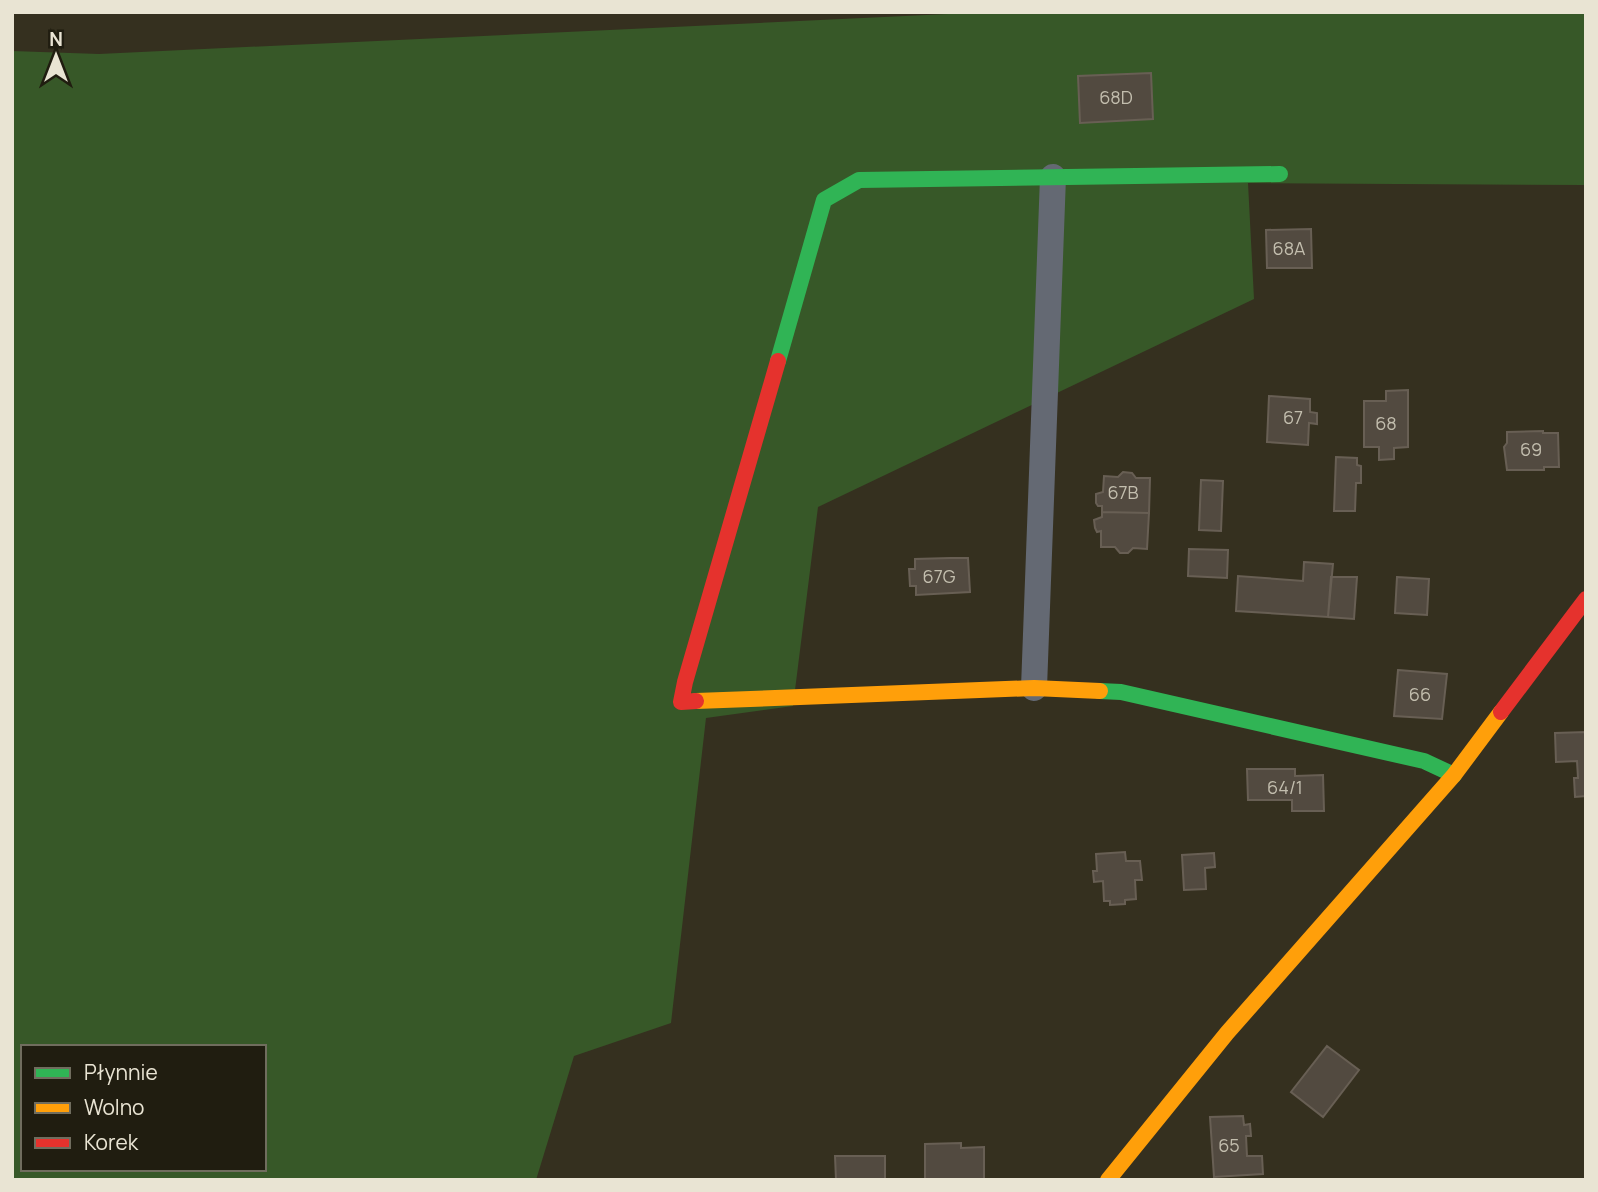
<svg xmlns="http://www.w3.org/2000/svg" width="1598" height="1192" viewBox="0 0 1598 1192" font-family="Manrope,sans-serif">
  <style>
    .green { fill: #375828; fill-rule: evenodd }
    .building { fill: #524a40; stroke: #685f54; stroke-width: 2 }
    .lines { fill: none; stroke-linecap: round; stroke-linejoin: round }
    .street { stroke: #646973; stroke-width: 26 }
    .fast { stroke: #30b455; stroke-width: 16 }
    .slow { stroke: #ff9f0a; stroke-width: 16 }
    .jam { stroke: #e5322d; stroke-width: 16 }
    .labels { text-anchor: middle; stroke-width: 5; stroke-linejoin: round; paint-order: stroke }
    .number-label { font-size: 18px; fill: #c3beae }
  </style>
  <rect width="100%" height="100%" fill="#35301f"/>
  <path class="green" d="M990,12h596v173l-338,-2 6,116 -436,208 -25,199 -87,12 -35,305 -97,33 -38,124h-524v-1129l87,3zM23,1047h241v122h-241z"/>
  <path class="building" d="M1151,73l2,46 -73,4 -2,-47z
    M1311,229l1,39h-45l-1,-38z
    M1408,390v57l-14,1v11l-15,1v-13h-15v-46h22v-10z
    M1269,396l41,3v13l7,1v11l-8,-1 -1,22 -41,-3z
    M1543,431v2h15l1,34h-15v3h-37l-3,-23 3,-4v-11z
    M1336,457l21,1v7l4,1v17h-5l-1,28h-21z
    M1123,472l9,1 4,5h14l-1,35 -47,-1v-6h-4l-2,-3v-9l7,-2 1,-16 14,1z
    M1201,480l22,1 -2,50 -22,-1z
    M1102,512l47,1 -2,36 -14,-1 -5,5h-8l-5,-6h-14v-16l-4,1 -2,-4 -1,-8 8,-3z
    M1189,549l39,1 -1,28 -39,-2z
    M950,558h18l2,34 -54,3v-9h-6l-1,-17h6v-10z
    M1304,562l29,2 -5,53 -92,-6 2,-35 65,5z
    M1331,577h26l-3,42 -26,-2z
    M1397,577l32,2 -2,36 -32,-2z
    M1398,670l49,4 -5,45 -48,-3z
    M1586,732v64l-11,1 -1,-19h4l-1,-17 -21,1 -1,-29z
    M1247,769h48v7l28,-1 1,36h-32v-11h-44z
    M1125,852l1,9h14l2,19h-7l1,19 -11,1v4l-15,1v-4h-6l-1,-20 -9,1 -1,-11h4l-1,-17z
    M1214,853l1,14 -10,1 1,21 -22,1 -2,-35z
    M1327,1046l32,24 -36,47 -32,-25z
    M1243,1116l1,9 6,-1 1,12h-5l1,20h15l1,18 -49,3 -4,-60z
    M961,1143v5l23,-1v33h-59v-36z
    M835,1156h50v24h-49z"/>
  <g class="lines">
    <path class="street" d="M1034,688l19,-511"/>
    <path class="fast" d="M778,361l46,-161 35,-20 421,-6
      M1100,691l21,1 303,69 30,14"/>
    <path class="slow" d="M696,701l338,-13 66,3
      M1108,1180l119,-147 227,-258 47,-63"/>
    <path class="jam" d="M696,701l-15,1 4,-20 93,-321
      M1501,712l85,-113"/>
  </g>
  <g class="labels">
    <g class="number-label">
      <text x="1116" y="104">68D</text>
      <text x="1289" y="255">68A</text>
      <text x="1293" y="424">67</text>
      <text x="1386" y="430">68</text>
      <text x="1531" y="456">69</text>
      <text x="1123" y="499">67B</text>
      <text x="939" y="583">67G</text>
      <text x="1420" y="701">66</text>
      <text x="1285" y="794">64/1</text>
      <text x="1229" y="1152">65</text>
    </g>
  </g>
  <rect width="1598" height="1192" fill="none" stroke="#e9e4d3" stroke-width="28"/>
  <rect x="21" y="1045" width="245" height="126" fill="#201d10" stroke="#706d5e" stroke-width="2"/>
  <rect x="35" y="1068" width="35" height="10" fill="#30b455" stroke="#706d5e" stroke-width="2"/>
  <text x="84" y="1080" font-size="21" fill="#e9e4d3">Płynnie</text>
  <rect x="35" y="1103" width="35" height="10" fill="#ff9f0a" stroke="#706d5e" stroke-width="2"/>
  <text x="84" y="1115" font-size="21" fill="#e9e4d3">Wolno</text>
  <rect x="35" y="1138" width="35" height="10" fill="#e5322d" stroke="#706d5e" stroke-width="2"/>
  <text x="84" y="1150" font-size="21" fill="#e9e4d3">Korek</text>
  <g transform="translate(56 56)" stroke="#201d10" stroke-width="5" paint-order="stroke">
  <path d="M0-5L12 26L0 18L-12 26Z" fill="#e9e4d3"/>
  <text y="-10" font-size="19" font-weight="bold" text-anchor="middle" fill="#e9e4d3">N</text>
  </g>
</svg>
